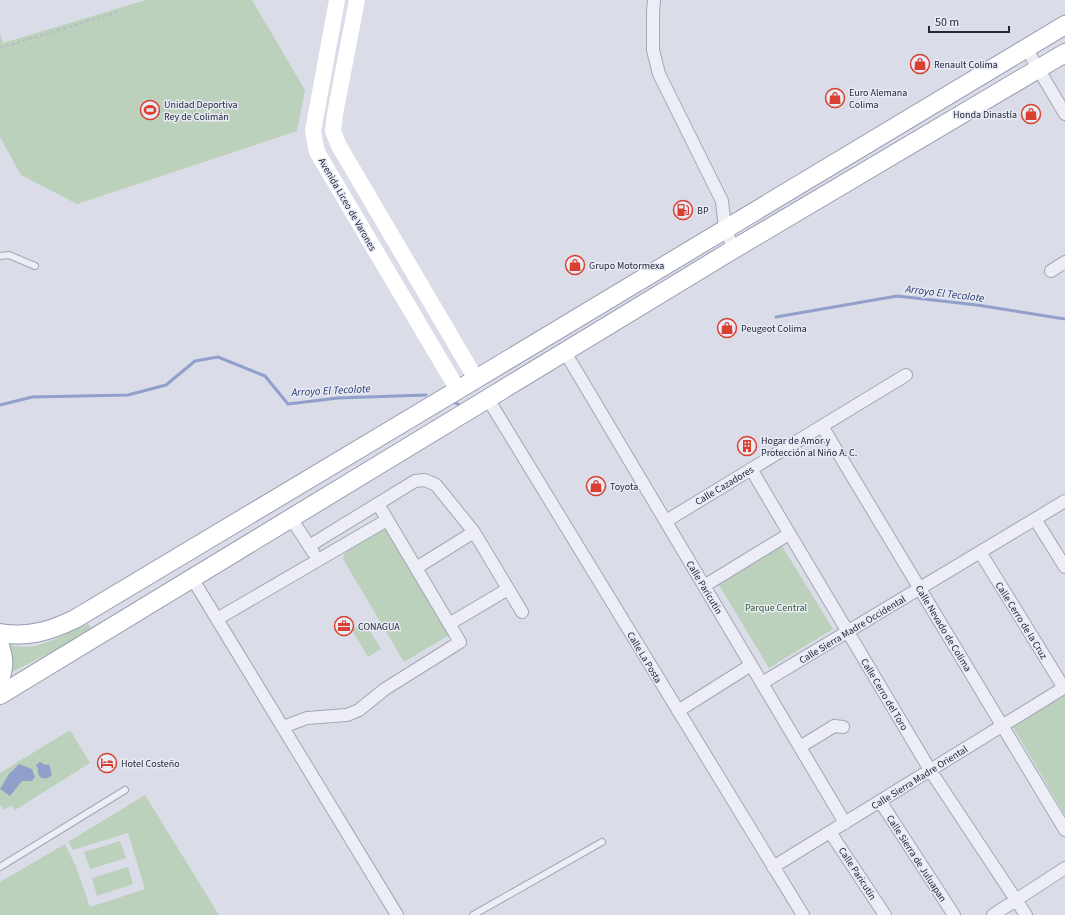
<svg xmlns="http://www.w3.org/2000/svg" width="1065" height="915" viewBox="0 0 1065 915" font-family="'Source Sans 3',sans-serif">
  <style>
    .green { fill: #bbd1bb }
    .water { fill: #91a0cb }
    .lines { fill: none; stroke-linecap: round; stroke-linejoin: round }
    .stream { stroke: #91a0cb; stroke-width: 3 }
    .lane-casing { stroke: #a3a6b4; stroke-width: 8 }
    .street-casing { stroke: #a3a6b4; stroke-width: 14 }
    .primary-casing { stroke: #999db3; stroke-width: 20 }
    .path { stroke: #b8bac5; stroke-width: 2; stroke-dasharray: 3 3; stroke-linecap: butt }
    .lane { stroke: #edeef5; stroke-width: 6 }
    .street { stroke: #edeef5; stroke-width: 12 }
    .secondary { stroke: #fff; stroke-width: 16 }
    .primary { stroke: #fff; stroke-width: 18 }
    .labels { text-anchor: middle; stroke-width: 3; stroke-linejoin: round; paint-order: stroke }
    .poi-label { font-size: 10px; fill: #23273d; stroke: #e9ebf4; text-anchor: start }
    .street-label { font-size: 10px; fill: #23273d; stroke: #e9ebf4 }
    .park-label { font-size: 10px; fill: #305a32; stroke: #e9ebf4 }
    .water-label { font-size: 11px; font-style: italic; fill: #2a3a74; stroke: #e9ebf4 }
  </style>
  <rect width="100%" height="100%" fill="#dadce7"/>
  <path class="green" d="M146,0h106l53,90 -8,41 -220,73 -56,-29 -21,-38v-103l3,9z
    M384,527l65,108 -45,27 -61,-103 3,-10z
    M782,546l51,83 -64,39 -50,-83z
    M364,622l17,27 -13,8 -16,-27z
    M88,624l3,4 -2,5 -81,41 -1,-29c7,1 15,2 22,2 20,-3 38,-14 56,-22z
    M1065,695v120l-52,-88z
    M70,730l20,33 -75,47 -3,-5 -8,5 -4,-6v-31z
    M145,795l74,120h-219v-33l65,-38 11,23 14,40 55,-18 -17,-56 -55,17 -5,-8z
    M120,841l6,17 -36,11 -6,-17z
    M128,867l5,17 -36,12 -5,-18z"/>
  <path class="water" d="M40,762l6,3 3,-1 3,11c-2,1 -3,3 -5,3 -7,2 -10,-4 -9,-9l-2,-4z
    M19,764l13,5 3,8 -3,4h-10l-12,15 -10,-7 9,-15z"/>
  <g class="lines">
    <path class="stream" d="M776,317l121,-21 80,9 88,14
      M451,401l11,5
      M0,405l32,-8 96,-2 38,-10 29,-24 23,-4 47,19 23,28 50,-6 88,-3"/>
    <defs>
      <path id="lane" d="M0,256l9,-1 26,11
        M0,867l125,-77
        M473,915l129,-73"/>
      <path id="street" d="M654,0l-1,12v38l6,24 63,127 3,28 9,20
        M1026,48l39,66
        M1051,271l14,-9
        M565,352l280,471
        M488,399l315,516
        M822,426l243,404
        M751,469l179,301 96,145
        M291,518l22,34
        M1035,519l30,48
        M666,521l240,-146
        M309,546l106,-65 10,-1 11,5 38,47 48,80
        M980,552l84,136
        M416,568l58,-36
        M192,578l205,337
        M704,586l85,-52
        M217,619l170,-99
        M449,624l59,-35
        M762,683l303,-182
        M678,711l73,-46
        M283,727l24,-9 40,-3 12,-5 26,-21 75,-47 -82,-138
        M800,747l34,-21 9,1
        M880,801l74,114
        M830,832l55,83
        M773,867l292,-180
        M993,915l72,-47"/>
      <path id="primary" d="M0,633c27,5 50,-2 75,-14l401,-240 589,-354
        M0,646c4,11 5,21 0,32
        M0,695l734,-446 331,-196"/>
    </defs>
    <use href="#lane" class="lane-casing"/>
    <use href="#street" class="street-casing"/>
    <use href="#primary" class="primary-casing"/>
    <path class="path" d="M0,48l118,-36"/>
    <use href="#lane" class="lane"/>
    <use href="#street" class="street"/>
    <path class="secondary" d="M337,0l-24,131 4,21 141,238
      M357,0l-22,114 -2,17 6,15 137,233"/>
    <use href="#primary" class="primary"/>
  </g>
  <defs>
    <symbol id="shop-ring" viewBox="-11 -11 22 22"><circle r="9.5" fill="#e9ebf4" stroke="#d94032" stroke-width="1.5"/><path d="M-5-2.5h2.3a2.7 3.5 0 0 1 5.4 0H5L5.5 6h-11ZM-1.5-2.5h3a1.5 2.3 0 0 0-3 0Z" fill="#d94032"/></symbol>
    <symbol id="stadium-ring" viewBox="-11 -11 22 22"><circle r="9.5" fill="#e9ebf4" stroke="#d94032" stroke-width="1.5"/><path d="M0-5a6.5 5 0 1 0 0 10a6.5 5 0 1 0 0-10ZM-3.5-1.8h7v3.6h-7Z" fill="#d94032"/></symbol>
    <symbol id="fuel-ring" viewBox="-11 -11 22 22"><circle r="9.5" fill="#e9ebf4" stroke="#d94032" stroke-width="1.5"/><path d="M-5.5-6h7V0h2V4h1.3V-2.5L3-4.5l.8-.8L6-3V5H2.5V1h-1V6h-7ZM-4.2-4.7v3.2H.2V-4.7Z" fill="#d94032"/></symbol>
    <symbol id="building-ring" viewBox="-11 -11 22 22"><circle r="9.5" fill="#e9ebf4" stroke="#d94032" stroke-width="1.5"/><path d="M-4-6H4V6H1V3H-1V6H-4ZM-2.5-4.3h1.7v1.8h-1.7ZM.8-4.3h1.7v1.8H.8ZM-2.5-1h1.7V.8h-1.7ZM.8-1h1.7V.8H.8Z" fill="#d94032"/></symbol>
    <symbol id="office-ring" viewBox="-11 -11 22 22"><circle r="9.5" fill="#e9ebf4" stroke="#d94032" stroke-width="1.5"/><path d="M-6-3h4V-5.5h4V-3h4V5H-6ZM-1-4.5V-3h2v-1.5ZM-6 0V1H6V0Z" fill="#d94032"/></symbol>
    <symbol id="hotel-ring" viewBox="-11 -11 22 22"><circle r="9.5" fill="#e9ebf4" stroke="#d94032" stroke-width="1.5"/><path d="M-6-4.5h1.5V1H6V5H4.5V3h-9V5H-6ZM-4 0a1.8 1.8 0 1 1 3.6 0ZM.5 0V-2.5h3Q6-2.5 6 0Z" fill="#d94032"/></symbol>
  </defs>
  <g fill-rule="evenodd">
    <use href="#shop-ring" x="909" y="53" width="22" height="22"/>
    <use href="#shop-ring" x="824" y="87" width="22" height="22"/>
    <use href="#stadium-ring" x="139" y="99" width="22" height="22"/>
    <use href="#shop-ring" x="1020" y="103" width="22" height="22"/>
    <use href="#fuel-ring" x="672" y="199" width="22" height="22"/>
    <use href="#shop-ring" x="564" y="254" width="22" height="22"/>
    <use href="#shop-ring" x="716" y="317" width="22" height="22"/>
    <use href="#building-ring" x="736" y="435" width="22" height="22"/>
    <use href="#shop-ring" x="585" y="475" width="22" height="22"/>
    <use href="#office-ring" x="333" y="615" width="22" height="22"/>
    <use href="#hotel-ring" x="96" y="752" width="22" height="22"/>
  </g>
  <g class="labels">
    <g class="poi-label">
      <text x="934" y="68">Renault Colima</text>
      <text x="849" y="96">Euro Alemana<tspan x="849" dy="12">Colima</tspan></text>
      <text x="164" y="108">Unidad Deportiva<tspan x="164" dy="12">Rey de Colimán</tspan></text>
      <text x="1017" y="118" text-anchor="end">Honda Dinastía</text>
      <text x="697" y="214">BP</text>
      <text x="589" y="269">Grupo Motormexa</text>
      <text x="741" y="332">Peugeot Colima</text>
      <text x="761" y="444">Hogar de Amor y<tspan x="761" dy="12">Protección al Niño A. C.</tspan></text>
      <text x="610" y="490">Toyota</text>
      <text x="358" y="630">CONAGUA</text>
      <text x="121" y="767">Hotel Costeño</text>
    </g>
    <g class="street-label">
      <text transform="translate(348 204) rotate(60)" y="4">Avenida Liceo de Varones</text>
      <text transform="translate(724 485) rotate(-31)" y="4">Calle Cazadores</text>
      <text transform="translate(705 587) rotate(59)" y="4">Calle Paricutín</text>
      <text transform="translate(1022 620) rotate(58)" y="4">Calle Cerro de la Cruz</text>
      <text transform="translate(944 628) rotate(59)" y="4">Calle Nevado de Colima</text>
      <text transform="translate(852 629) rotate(-31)" y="4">Calle Sierra Madre Occidental</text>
      <text transform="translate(645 657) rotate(59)" y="4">Calle La Posta</text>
      <text transform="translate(885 694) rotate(59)" y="4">Calle Cerro del Toro</text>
      <text transform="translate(919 777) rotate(-32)" y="4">Calle Sierra Madre Oriental</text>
      <text transform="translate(917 858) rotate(57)" y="4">Calle Sierra de Juluapan</text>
      <text transform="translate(858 873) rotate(57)" y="4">Calle Paricutín</text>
    </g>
    <g class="park-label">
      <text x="776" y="611">Parque Central</text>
    </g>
    <g class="water-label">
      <text transform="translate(945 293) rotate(7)" y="4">Arroyo El Tecolote</text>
      <text transform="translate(331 390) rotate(-3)" y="4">Arroyo El Tecolote</text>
    </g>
  </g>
  <path d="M929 26v6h80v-6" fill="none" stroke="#23273d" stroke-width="2"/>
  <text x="935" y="26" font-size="12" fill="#23273d" stroke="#e9ebf4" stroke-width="3" paint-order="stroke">50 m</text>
</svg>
